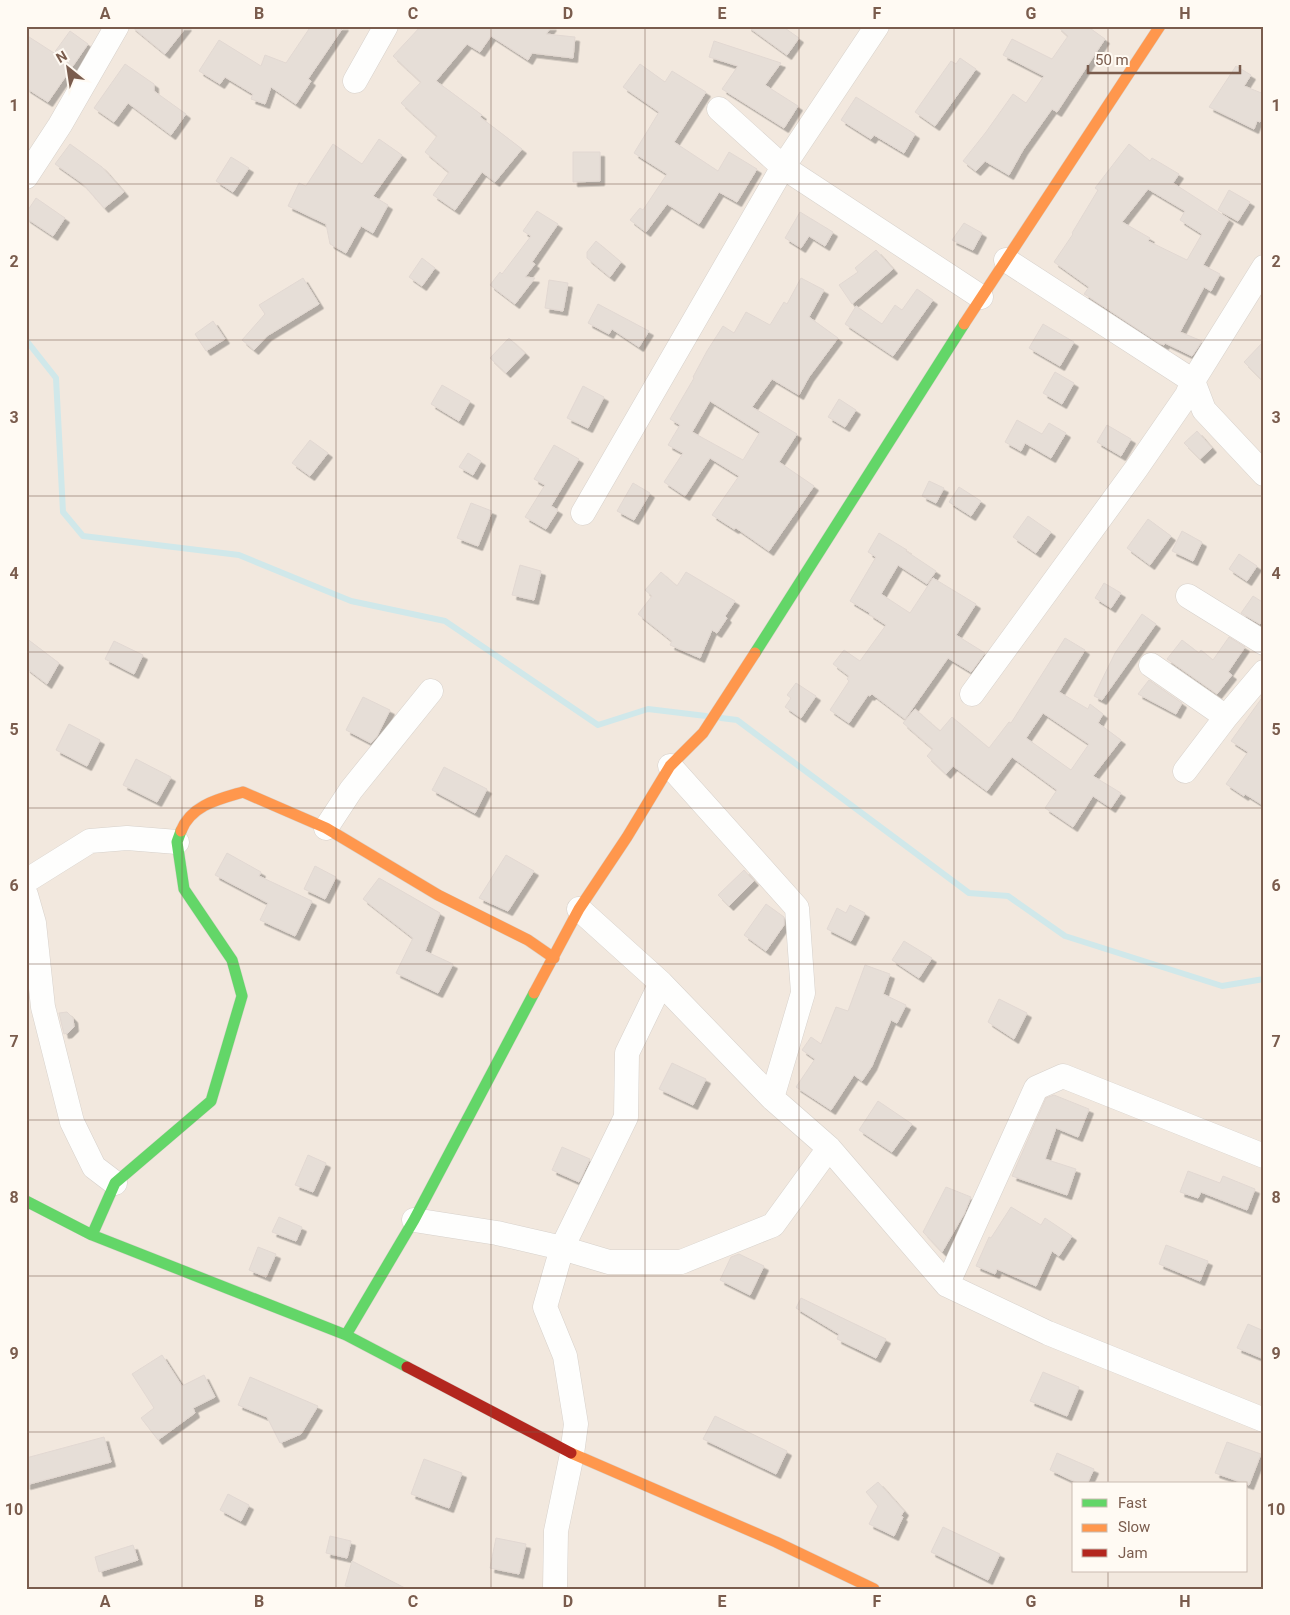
<svg xmlns="http://www.w3.org/2000/svg" width="1290" height="1615" viewBox="0 0 1290 1615" font-family="Roboto,sans-serif">
  <style>
    .residential { fill: #f2e8de; fill-rule: evenodd }
    .lines { fill: none; stroke-linecap: round; stroke-linejoin: round }
    .stream { stroke: #d0e8ea; stroke-width: 6 }
    .building { fill: #e6ded7; stroke: #e2d8d2; fill-rule: evenodd; filter: url(#shadow) }
    .street-casing { stroke: #d7d1cb; stroke-width: 25 }
    .fast-casing { stroke: #d9d2cb; stroke-width: 12 }
    .slow-casing { stroke: #d9d2cb; stroke-width: 12 }
    .jam-casing { stroke: #d9d2cb; stroke-width: 12 }
    .street { stroke: #fefefd; stroke-width: 24 }
    .fast { stroke: #63d668; stroke-width: 11 }
    .slow { stroke: #ff974d; stroke-width: 11 }
    .jam { stroke: #b3261e; stroke-width: 11 }
    .grid { fill: none; stroke: #7a5c4d; stroke-width: 1; stroke-opacity: 0.55 }
    .neatline { fill: none; stroke: #7a5c4d; stroke-width: 2 }
    .grid-label { font-size: 16px; text-anchor: middle; font-weight: bold; fill: #7a5c4d }
  </style>
  <defs>
    <filter id="shadow"><feDropShadow dx="4.5" dy="4.5" stdDeviation="0" flood-color="#0004"/></filter>
  </defs>
  <rect width="100%" height="100%" fill="#f9f5f0"/>
  <path class="residential" d="M26,26h1238v1563h-1238zM1074,1484h172v87h-172z"/>
  <g class="lines">
    <path class="stream" d="M26,340l30,38 7,134 20,24 156,19 112,46 94,20 153,104 50,-16 58,7
      M721,718l16,2 232,173 39,3 57,40 157,50 42,-7"/>
  </g>
  <path class="building" d="M131,26h56l-22,28z
    M311,26h33l-36,53 3,2 -15,23 -25,-17 -6,17 -14,-5 2,-5 -28,-17 -5,7 -21,-13 20,-31 42,26 4,-11 21,8z
    M421,26h131l-6,8 29,3 -2,21 -41,-5 -4,7 -37,-24 -11,16 -13,-8 -31,37 46,34 -2,2 42,32 -27,33 -13,-10 -27,38 -22,-15 16,-23 -24,-20 12,-16 -36,-33 20,-21 -28,-26z
    M747,26h35l17,12 -12,17z
    M1057,26h30l18,13 -48,73 -5,-3 -29,41 -14,25 -24,-14 -9,10 -13,-10 23,-29 27,-38 13,9 18,-27 -41,-21 9,-16 40,20 16,-23z
    M70,31l18,13 -40,58 -22,-14v-53l28,18z
    M714,41l67,22 -16,22 33,21 -14,22 -62,-39 16,-23 -29,-9z
    M960,58l16,11 -41,57 -20,-14 36,-51 5,3z
    M125,64l29,20v7l32,23 -15,21 -43,-32 -14,19 -20,-14z
    M640,64l25,18 7,-11 34,21 -32,50 44,29 11,-19 28,17 -20,33 -18,-10 -20,32 -32,-20 -21,28 -16,-12 10,-12 3,2 24,-36 -33,-21 25,-41 -36,-25z
    M1236,66l15,9 -7,11 20,8v20l-4,8 -3,-1 -3,8 -45,-22z
    M856,97l59,37 -11,19 -30,-18 -3,4 -30,-19z
    M379,139l23,16 -29,41 15,9 -15,28 -12,-7 -15,27 -16,-9 -4,-20 -38,-18 11,-23 7,3 27,-42 29,20z
    M70,144l32,23 22,25 -20,16 -22,-25 -27,-19z
    M1129,144l21,17 2,-3 27,16 -6,9 56,36 -26,46 17,9 -9,17 -7,-4 -24,45 22,9 -10,15 -27,-13 -1,2 -5,-2 -73,-48 -2,-1 5,-7 -35,-25 19,-28 -1,-1 26,-43 -3,-2zM1148,189l37,22 -5,9 22,14 -15,26 -39,-19 2,-3 -28,-16z
    M573,152h27v29l-27,1z
    M231,157l18,11 -16,24 -17,-11z
    M1229,190l21,12 -12,19 -20,-11z
    M36,198l29,20 -12,18 -27,-18v-5z
    M537,211l21,13 -26,38 3,2 -10,13 10,1 -20,26 -25,-19 10,-13 2,2 29,-38 -8,-5z
    M800,212l33,20 -8,14 -16,-10 -8,12 -16,-10z
    M964,223l18,10 -9,17 -21,-10z
    M596,241l25,21 -11,15 -23,-19v-6z
    M876,250l17,19 -41,35 -13,-19 19,-13 -3,-4z
    M422,258l13,10 -13,18 -13,-9z
    M303,278l16,26 -52,32 -13,14 -12,-10 23,-26 -6,-9z
    M801,278l23,12 -15,27 29,21 -29,39 -10,18 -27,-16 -20,28 45,27 -18,28 35,24 -45,65 -33,-23 -2,1 -22,-14 27,-39 -29,-18 -25,38 -21,-14 19,-29 -15,-8 12,-20 -10,-6 24,-41 -1,-1 14,-26 16,-25 11,7 12,-21 24,13 14,-23 3,2zM710,401l50,31 -17,28 -51,-28z
    M549,280l19,3 -5,28 -18,-3z
    M917,289l16,11 -40,56 -48,-32 11,-18 26,18 13,-19 7,5z
    M598,304l51,27 -10,16 -27,-18 -3,5 -21,-11z
    M213,321l12,18 -19,12 -11,-17z
    M1043,324l31,18 -14,24 -31,-18z
    M509,338l16,15 -19,20 -16,-15z
    M1264,341v41l-20,-20z
    M1055,372l19,11 -12,21 -19,-11z
    M442,385l28,16 -11,20 -28,-17z
    M583,386l21,11 -16,31 -21,-10z
    M839,399l17,11 -11,17 -17,-10z
    M1017,420l25,14 7,-11 17,10 -15,25 -26,-15 -4,8 -16,-9z
    M1107,425l24,14 -10,17 -24,-14z
    M1197,431l15,17 -12,11 -16,-16z
    M310,440l18,13 -18,23 -18,-13z
    M554,445l25,14 -28,47 7,4 -12,19 -21,-12 20,-32 -11,-6z
    M468,453l13,8 -8,14 -14,-8z
    M929,481l15,7 -8,15 -14,-7z
    M633,483l17,10 -16,27 -17,-9z
    M959,487l22,14 -10,15 -22,-14z
    M471,503l21,8 -14,35 -21,-8z
    M1028,516l23,16 -15,21 -23,-16z
    M1148,519l23,17 -21,29 -23,-17z
    M1182,531l20,11 -9,19 -21,-10z
    M879,533l28,17 -1,1 30,20 -9,13 -29,-19 -17,29 29,19 23,-35 43,26 -20,31 29,18 -14,19 -23,-14 -43,61 -33,-25 -2,2 -2,-1 -19,28 -19,-13 19,-29 -2,-2 2,-3 -16,-12 11,-14 16,11 26,-36 -17,-11 1,-1 -20,-12 26,-44 -8,-5z
    M1239,554l18,12 -10,15 -18,-12z
    M520,565l21,6 -7,29 -22,-5z
    M661,572l16,14 9,-14 49,29 -10,15 2,2 -10,15 -5,-3 -12,28 -30,-13 2,-4 -34,-27 14,-18 -7,-6z
    M1104,583l17,10 -10,15 -16,-10z
    M1253,596l11,7v16l-4,5 -19,-11z
    M1142,614l14,10 -54,76 -8,-4 21,-43z
    M1229,637l16,10 -17,25 4,3 -15,19 -50,-35 15,-19 17,13 2,-3 12,10z
    M26,638l33,25 -12,21 -21,-16z
    M1065,638l20,12 -26,42 29,17 2,-5 13,10 -5,9 23,17 -28,36 28,17 -10,15 -18,-12 -20,31 -28,-19 12,-18 -45,-33 -25,34 -34,-25 -7,8 -19,-18 6,-7 -30,-26 12,-14 25,22 12,-14 37,31 20,-26 2,1zM1043,713l46,31 -18,26 -45,-32z
    M114,641l29,14 -9,19 -29,-15z
    M1149,680l33,23 -6,11 -38,-20z
    M796,683l20,13 -15,22 -16,-11 6,-9 -4,-3z
    M1264,695v111l-19,-12 -1,2 -18,-12 22,-32 -17,-11z
    M363,697l27,13 -13,26 -6,7 -25,-13z
    M69,724l31,16 -13,26 -31,-16z
    M136,759l35,18 -14,25 -34,-17z
    M444,767l43,22 -12,24 -43,-23z
    M227,853l34,19 -2,4 53,25 -17,35 -35,-16 8,-17 -53,-28z
    M506,855l28,16 -26,40 -29,-13z
    M315,866l21,11 -11,22 -21,-10z
    M744,870l10,11 -25,25 -11,-11z
    M379,878l61,35 -15,38 28,13 -15,29 -42,-20 17,-35 -50,-39z
    M766,904l18,13v8l-18,26 -22,-16z
    M850,905l15,8 -14,28 -24,-12 10,-21 9,5z
    M904,941l28,17 -13,20 -27,-18z
    M865,965l25,9 -7,20 23,11 -9,18 -6,-3 -19,46 -10,15 -8,-6 -23,35 -35,-23 19,-28 -13,-9 9,-13 10,7 15,-37 12,4z
    M999,999l28,14 -13,26 -26,-17z
    M67,1012l6,6 1,9 -6,6 -4,1 -5,-21z
    M672,1063l34,16 -13,26 -34,-16z
    M1054,1095l35,14 -11,28 -22,-9 -11,31 31,10 -9,26 -55,-19 34,-78z
    M878,1101l34,23 -20,28 -33,-22z
    M562,1147l28,12 -11,23 -27,-12z
    M308,1155l18,8 -13,29 -18,-7z
    M1188,1171l32,12 3,-7 32,13 -8,21 -46,-18 -3,6 -18,-6z
    M946,1187l25,10 -7,17 -22,38 -19,-20z
    M1011,1207l30,18 4,-7 27,18 -13,20 -7,-5 -16,35 -39,-17 -2,5 -19,-8 13,-29 2,1z
    M279,1217l23,10 -6,14 -24,-9z
    M1166,1245l42,16 -8,20 -41,-17z
    M258,1247l18,7 -10,23 -17,-7z
    M739,1254l25,12 -14,29 -30,-15 11,-23z
    M801,1298l85,41 -10,19 -39,-19 2,-5 -43,-26z
    M1248,1324l16,7v28l-27,-11z
    M162,1355l20,31 22,-11 11,22 -22,11 2,5 -37,27 -17,-22 13,-10 -22,-34z
    M1043,1372l36,15 -12,29 -37,-15z
    M250,1377l68,29 -17,28 -21,9 -13,-26 -29,-12z
    M715,1416l72,35 -11,23 -73,-35z
    M104,1437l7,25 -85,23v-27z
    M1227,1442l34,12 -12,31 -34,-12z
    M1057,1453l37,16 -7,15h-7l-30,-14z
    M424,1459l38,14 -13,35 -38,-14z
    M878,1482l26,29 -3,5 2,1 -9,19 -25,-12 9,-18 -12,-14z
    M228,1494l21,11 -8,16 -21,-11z
    M943,1527l57,27 -12,26 -57,-28z
    M330,1536l21,5 -4,17 -21,-5z
    M496,1538l30,6 -7,30 -29,-6z
    M133,1545l5,15 -39,12 -4,-15z
    M352,1561l55,28h-50l-12,-3z"/>
  <g class="lines">
    <defs>
      <path id="street" d="M355,81l31,-55
        M719,109l64,58 198,130
        M26,177l34,-52 57,-99
        M1006,260l187,121 11,29 60,64
        M583,513l200,-346 94,-141
        M1188,596l76,47
        M1151,665l75,52
        M972,694l164,-225 51,-74 6,-14 71,-114
        M670,766l127,142 6,85 -31,105
        M1185,771l41,-54 38,-45
        M326,828l25,-38 80,-99
        M26,881l64,-40 37,-3 50,4
        M26,895l8,28 9,84 29,115 22,45 21,16
        M579,909l82,74 111,115 57,50 118,137 101,48 216,87
        M414,1220l83,13 65,15 47,14h72l92,-37 56,-77
        M947,1285l89,-197 27,-12 201,80
        M555,1589l1,-58 16,-77 4,-30 -11,-68 -20,-49 17,-59 64,-131 1,-64 34,-70"/>
      <path id="fast" d="M755,653l209,-329
        M26,1201l66,34 254,100 61,32
        M92,1235l23,-52 96,-82 31,-105 -10,-36 -48,-71 -7,-47 4,-11
        M346,1335l68,-115 120,-227"/>
      <path id="slow" d="M964,324l196,-298
        M181,831c10,-26 38,-32 62,-39l83,36 112,67 90,45 26,18
        M534,993l45,-84 48,-72 43,-71 33,-33 52,-80
        M571,1453l205,89 98,47"/>
      <path id="jam" d="M407,1367l164,86"/>
    </defs>
    <use href="#street" class="street-casing"/>
    <use href="#fast" class="fast-casing"/>
    <use href="#slow" class="slow-casing"/>
    <use href="#jam" class="jam-casing"/>
    <use href="#street" class="street"/>
    <use href="#fast" class="fast"/>
    <use href="#slow" class="slow"/>
    <use href="#jam" class="jam"/>
  </g>
  <path class="grid" d="M182,26v1563M336,26v1563M491,26v1563M645,26v1563M799,26v1563M954,26v1563M1108,26v1458M26,184h1238M26,340h1238M26,496h1238M26,652h1238M26,808h1238M26,964h1238M26,1120h1238M26,1276h1238M26,1432h1238M1108,1571v18"/>
  <rect width="1290" height="1615" fill="none" stroke="#fffaf3" stroke-width="55"/>
  <rect x="1072" y="1482" width="175" height="90" fill="#fffaf3" stroke="#cabbb1"/>
  <rect x="1082" y="1499" width="25" height="8" fill="#63d668" stroke="#cabbb1"/>
  <text x="1118" y="1508" font-size="15" fill="#7a5c4d">Fast</text>
  <rect x="1082" y="1524" width="25" height="8" fill="#ff974d" stroke="#cabbb1"/>
  <text x="1118" y="1532" font-size="15" fill="#7a5c4d">Slow</text>
  <rect x="1082" y="1549" width="25" height="8" fill="#b3261e" stroke="#cabbb1"/>
  <text x="1118" y="1558" font-size="15" fill="#7a5c4d">Jam</text>
  <g transform="translate(68 68) rotate(330)" stroke="#fffaf3" stroke-width="4" paint-order="stroke">
  <path d="M0-4L9 19L0 12L-9 19Z" fill="#7a5c4d"/>
  <text y="-8" font-size="14" font-weight="bold" text-anchor="middle" fill="#7a5c4d">N</text>
  </g>
  <path d="M1088 65v8h152v-8" fill="none" stroke="#7a5c4d" stroke-width="2.5"/>
  <text x="1095" y="65" font-size="15" fill="#7a5c4d" stroke="#fffaf3" stroke-width="4" paint-order="stroke">50 m</text>
  <rect x="28" y="28" width="1234" height="1560" class="neatline"/>
  <g class="grid-label">
    <text x="105" y="19">A</text>
    <text x="259" y="19">B</text>
    <text x="413" y="19">C</text>
    <text x="568" y="19">D</text>
    <text x="722" y="19">E</text>
    <text x="877" y="19">F</text>
    <text x="1031" y="19">G</text>
    <text x="1185" y="19">H</text>
    <text x="14" y="111">1</text>
    <text x="1276" y="111">1</text>
    <text x="14" y="267">2</text>
    <text x="1276" y="267">2</text>
    <text x="14" y="423">3</text>
    <text x="1276" y="423">3</text>
    <text x="14" y="579">4</text>
    <text x="1276" y="579">4</text>
    <text x="14" y="735">5</text>
    <text x="1276" y="735">5</text>
    <text x="14" y="891">6</text>
    <text x="1276" y="891">6</text>
    <text x="14" y="1047">7</text>
    <text x="1276" y="1047">7</text>
    <text x="14" y="1203">8</text>
    <text x="1276" y="1203">8</text>
    <text x="14" y="1359">9</text>
    <text x="1276" y="1359">9</text>
    <text x="14" y="1515">10</text>
    <text x="1276" y="1515">10</text>
    <text x="105" y="1607">A</text>
    <text x="259" y="1607">B</text>
    <text x="413" y="1607">C</text>
    <text x="568" y="1607">D</text>
    <text x="722" y="1607">E</text>
    <text x="877" y="1607">F</text>
    <text x="1031" y="1607">G</text>
    <text x="1185" y="1607">H</text>
  </g>
</svg>
